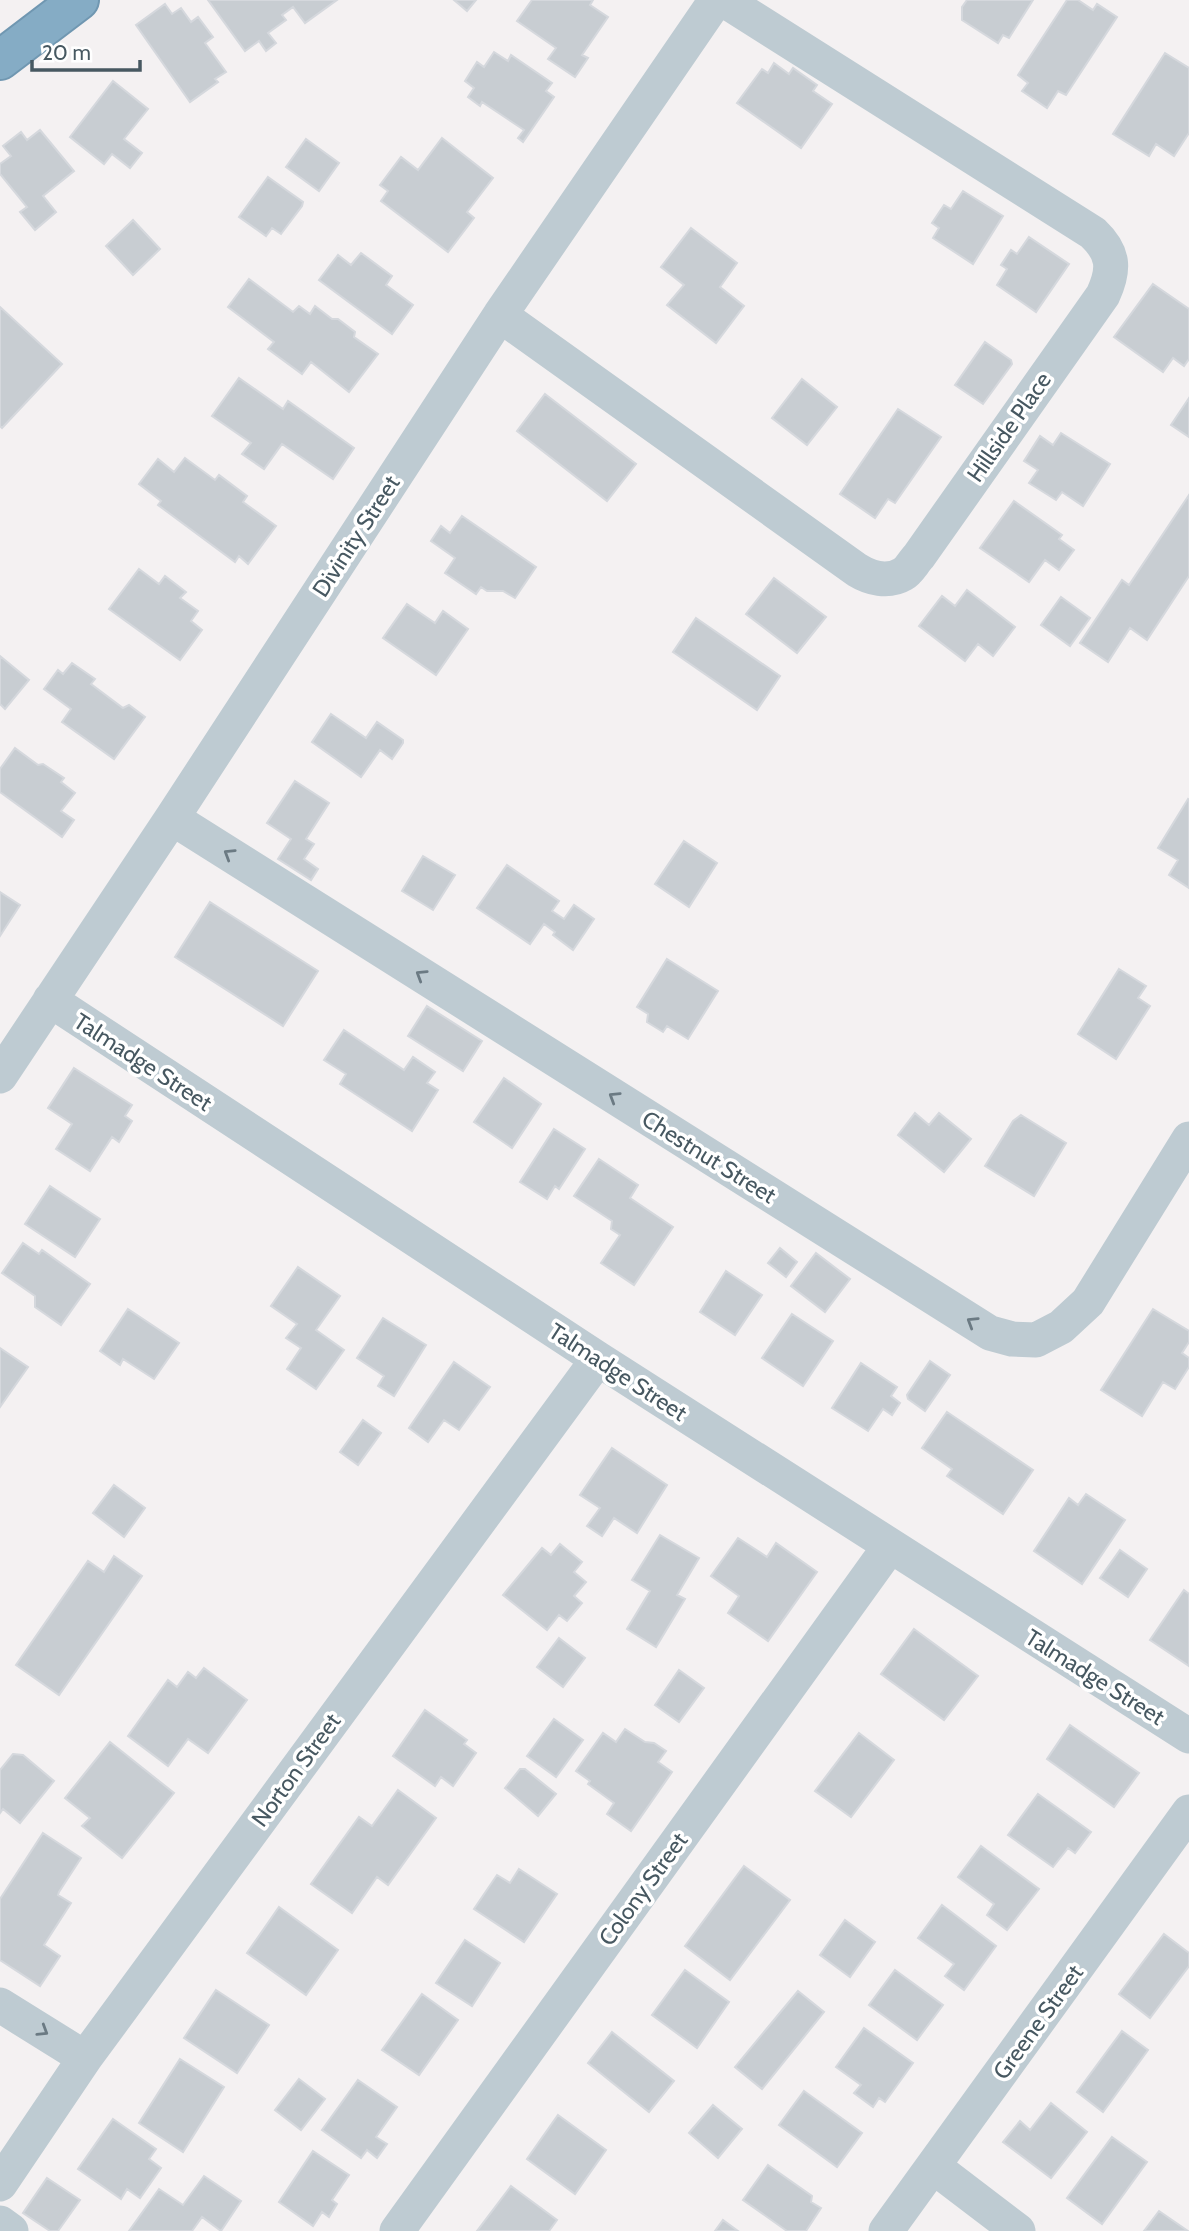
<svg xmlns="http://www.w3.org/2000/svg" width="1189" height="2231" viewBox="0 0 1189 2231" font-family="Cabin,sans-serif">
  <style>
    .building { fill: #c8cdd2; stroke: #d5d8dd; stroke-width: 2 }
    .lines { fill: none; stroke-linecap: round; stroke-linejoin: round }
    .highway-casing { stroke: #7097b1; stroke-width: 42 }
    .street { stroke: #becbd2; stroke-width: 35 }
    .highway { stroke: #85acc5; stroke-width: 38 }
    .oneway { stroke: #6b7a83 }
    .labels { text-anchor: middle; stroke-width: 7; stroke-linejoin: round; paint-order: stroke }
    .street-label { font-size: 23px; fill: #475861; stroke: #fff }
  </style>
  <rect width="100%" height="100%" fill="#f4f1f2"/>
  <path class="building" d="M208,0h129l-32,23 -12,-16 -11,8 4,5 -18,13 8,10 -10,8 -7,-10 -14,10z
    M454,0h22l-9,11z
    M532,0h61l-3,5 18,12 -26,38 6,3 -13,19 -27,-18 8,-11 -39,-27z
    M967,0h66l-24,38 -6,-3 -5,8 -36,-23v-13z
    M1067,0h11l15,10 4,-6 20,13 -51,78 -8,-4 -11,17 -25,-17 6,-8 -10,-8z
    M165,4l7,10 9,-6 10,14 7,-5 15,20 -8,6 21,29 -11,7 3,3 -28,20 -54,-77z
    M494,52l14,9 3,-6 41,28 -6,8 8,6 -31,45 -5,-4 6,-8 -42,-28 -2,4 -12,-9 6,-9 -9,-7 12,-19 7,5z
    M1165,53l24,15v65l-15,23 -18,-12 -7,12 -36,-22z
    M774,63l15,11 4,-6 24,17 -4,6 19,13 -31,44 -64,-45 25,-34 6,4z
    M113,81l35,28 -24,30 18,14 -12,15 -18,-14 -8,10 -34,-27z
    M40,130l34,41 -31,25 13,16 -21,18 -15,-18 7,-5 -27,-33v-10l11,-8 -8,-10 18,-14 6,8z
    M442,138l51,40 -26,34 7,6 -26,34 -67,-51 7,-10 -8,-6 21,-28 17,13z
    M306,139l33,24 -20,28 -33,-24z
    M268,177l35,25 -1,4 -21,28 -9,-6 -6,8 -27,-19z
    M963,191l40,25 -30,48 -40,-26 6,-10 -7,-5 12,-18 7,4z
    M133,220l27,29 -27,26 -27,-29z
    M691,228l46,35 -17,24 24,19 -28,37 -49,-38 17,-20 -23,-18z
    M1029,237l40,27 -33,48 -39,-27 10,-16 -6,-4 10,-15 6,4z
    M361,253l31,23 -6,9 27,20 -21,29 -73,-54 19,-25 13,10z
    M249,279l44,33 6,-6 11,8 5,-8 17,13h6l17,13 -1,5 24,17 -29,38 -38,-30 -9,12 -34,-25 6,-7 -46,-35z
    M1153,284l36,25v50l-5,7 -11,-8 -10,14 -49,-35z
    M0,307l62,57 -60,64 -2,-2z
    M985,342l26,18 1,4 -29,40 -28,-19z
    M239,378l44,31 5,-8 66,47 -21,31 -51,-35 -18,25 -22,-15 9,-11 -39,-27z
    M802,379l35,28 -30,38 -35,-27z
    M545,394l91,70 -29,37 -90,-70z
    M1189,398v39l-18,-12z
    M898,409l43,28 -46,66 -7,-4 -13,19 -35,-24z
    M1061,433l49,31 -27,42 -21,-14 -6,8 -27,-17 9,-13 -14,-9 16,-25 13,9z
    M185,458l30,22 4,-5 28,21 -4,6 33,24 -28,38 -9,-8 -4,6 -77,-57 3,-4 -22,-17 19,-25 16,13z
    M1189,495v81l-42,64 -17,-12 -22,34 -28,-19 42,-63 7,5z
    M1014,501l48,34 -3,4 15,11 -15,20 -14,-10 -16,22 -49,-34z
    M462,516l74,51 -21,31 -12,-7h-16l-6,-4 -5,7 -31,-21 10,-15 -24,-17 10,-15 9,7z
    M139,569l20,15 6,-8 21,16 -6,6 18,13 -7,10 11,9 -22,30 -71,-51z
    M774,578l52,39 -29,36 -51,-39z
    M967,590l48,37 -22,29 -15,-12 -13,17 -46,-35 23,-30 13,10z
    M1061,597l29,21 -20,28 -29,-21z
    M407,604l28,19 8,-12 25,18 -32,46 -53,-37z
    M696,618l84,58 -23,34 -84,-58z
    M0,656l29,24 -24,29 -5,-5z
    M72,663l23,16 -4,5 32,24 6,-3 16,12 -31,42 -52,-37 9,-13 -27,-20 14,-19 5,4z
    M331,714l35,24 11,-16 26,18v3l-11,16 -12,-9 -19,27 -49,-35z
    M15,748l23,17 5,-1 21,14 -3,4 14,11 -14,18 13,9 -12,17 -62,-45v-23z
    M295,781l34,22 -23,36 8,5 -10,15 14,10 -7,11 -33,-21 13,-20 -24,-16z
    M1188,799l1,1v88l-20,-13 9,-15 -20,-12z
    M684,841l33,22 -28,44 -34,-23z
    M423,856l32,19 -22,35 -31,-19z
    M507,865l52,36 -7,10 12,8 10,-14 20,14 -21,31 -20,-15 2,-3 -11,-8 -14,20 -53,-36z
    M0,892l20,13 -20,31z
    M210,902l108,69 -35,55 -108,-69z
    M667,959l51,32 -30,48 -21,-13 -4,6 -16,-10 1,-8 -11,-7z
    M1119,969l27,17 -8,12 12,8 -34,53 -38,-25z
    M427,1006l55,35 -19,30 -55,-35z
    M344,1030l60,40 9,-13 22,15 -8,11 11,7 -26,41 -72,-47 6,-10 -22,-14z
    M74,1068l58,37 -7,11 7,5 -13,21 -7,-5 -22,34 -34,-22 16,-25 -24,-16z
    M504,1078l37,26 -29,44 -38,-26z
    M915,1113l14,12 10,-12 32,26 -27,33 -46,-37z
    M1021,1115l45,28 -32,53 -49,-30 28,-45z
    M554,1129l31,20 -26,40 -4,-3 -8,13 -27,-17z
    M599,1159l39,26 -8,13 43,29 -39,58 -33,-22 19,-28 -9,-6 1,-8 -38,-25z
    M50,1186l50,33 -25,38 -50,-33z
    M23,1243l16,11 3,-4 48,34 -29,41 -26,-18v-11l-33,-23z
    M780,1248l17,14 -11,15 -18,-14z
    M816,1253l34,26 -25,33 -34,-26z
    M298,1267l42,29 -24,34 28,20 -28,39 -29,-20 14,-21 -15,-10 11,-14 -26,-18z
    M726,1271l36,24 -27,40 -35,-23z
    M128,1309l51,34 -25,36 -31,-20 -3,6 -20,-14z
    M1153,1309l36,22v11l-7,11 7,5v9l-14,22 -12,-7 -21,34 -41,-26z
    M792,1314l41,27 -30,45 -41,-28z
    M383,1318l43,27 -32,51 -16,-10 6,-10 -27,-18z
    M0,1348l28,19 -28,40z
    M930,1361l20,14 -25,36 -17,-12 -1,-4z
    M454,1362l36,25 -31,43 -15,-10 -16,22 -19,-14z
    M861,1363l36,24 -6,9 9,7 -8,12 -9,-6 -15,22 -36,-23z
    M947,1412l86,58 -30,44 -56,-38 5,-7 -30,-21z
    M363,1420l18,13 -23,32 -18,-13z
    M612,1448l55,37 -30,48 -23,-15 -12,18 -15,-10 13,-18 -20,-13z
    M114,1485l31,23 -21,29 -31,-24z
    M1086,1494l39,26 -43,64 -48,-33 35,-53 9,7z
    M660,1535l39,23 -22,37 8,4 -29,48 -29,-18 23,-38 -18,-11z
    M738,1538l29,19 9,-14 41,29 -49,69 -40,-28 11,-17 -28,-20z
    M560,1544l22,18 -8,10 12,10 -12,14 8,7 -15,18 -8,-6 -12,15 -44,-35 39,-47 9,7z
    M1120,1550l27,19 -19,28 -28,-19z
    M114,1556l28,20 -83,119 -43,-30 72,-104 16,11z
    M1184,1590l5,4v72l-39,-26z
    M914,1629l64,47 -34,44 -63,-46z
    M559,1638l26,20 -22,29 -26,-20z
    M204,1668l43,32 -39,53 -20,-14 -20,27 -40,-30 40,-56 9,7 11,-15 8,6z
    M679,1670l25,18 -25,34 -24,-17z
    M425,1710l42,30 -3,4 12,9 -23,33 -12,-9 -6,9 -42,-30z
    M554,1719l29,21 -27,37 -29,-21z
    M1070,1725l69,48 -25,34 -67,-48z
    M625,1729l20,13 9,1 12,8 -8,11 14,10 -41,59 -24,-17 7,-11 -26,-19 2,-3 -14,-10 27,-38 13,9z
    M859,1733l35,27 -43,57 -36,-26z
    M110,1742l64,51 -52,65 -40,-32 8,-8 -25,-20z
    M13,1754l10,1 31,26 -34,42 -17,-14 -3,4v-43z
    M520,1769h5l31,25 -18,22 -33,-28z
    M398,1790l38,28 -48,67 -11,-8 -25,36 -41,-29 48,-67 13,9z
    M1038,1794l53,38 -16,21 -7,-5 -15,19 -45,-32z
    M43,1833l38,25 -22,34 -1,3 13,8 -27,42 16,11 -20,30 -40,-26v-61z
    M981,1846l58,43 -32,41 -20,-15 7,-11 -36,-27z
    M744,1866l46,34 -60,80 -45,-34z
    M519,1869l38,25 -33,48 -50,-33 23,-34 13,8z
    M942,1905l54,41 -32,44 -19,-14 9,-12 -36,-26z
    M279,1907l59,43 -32,45 -59,-42z
    M845,1920l30,22 -25,35 -30,-22z
    M1164,1934l25,19v13l-39,52 -31,-24z
    M465,1940l35,23 -28,43 -36,-23z
    M685,1970l44,32 -32,46 -45,-33z
    M895,1970l48,35 -26,35 -48,-35z
    M216,1990l53,35 -32,48 -53,-35z
    M798,1991l26,21 -62,77 -27,-22z
    M422,1994l36,26 -39,55 -37,-25z
    M864,2028l49,35 -28,39 -6,-4 -6,9 -19,-14 7,-8 -25,-18z
    M1122,2031l26,19 -45,62 -26,-20z
    M612,2032l62,49 -25,31 -61,-49z
    M180,2059l44,28 -41,65 -44,-29z
    M299,2079l26,20 -24,31 -26,-20z
    M358,2080l39,27 -21,30 11,7 -10,14 -10,-8 -6,8 -39,-28z
    M804,2091l58,42 -25,34 -58,-42z
    M1051,2103l36,29 -36,46 -48,-36 17,-21 10,9z
    M713,2105l29,24 -24,29 -29,-25z
    M558,2115l48,35 -31,44 -48,-35z
    M113,2119l43,30 -7,10 12,9 -21,30 -13,-9 -6,10 -43,-30z
    M1112,2137l35,25 -45,62 -35,-26z
    M313,2151l36,24 -17,25 5,4 -8,13 -7,-5 -9,14 -34,-24z
    M768,2165l44,31 -1,6 10,6 -15,23h-19l-44,-31z
    M204,2176l37,25 -20,30 -19,-14 -10,14h-63l30,-42 24,16z
    M47,2178l33,22 -22,31h-8l-27,-18z
    M511,2186l46,34 -8,11h-72z
    M1159,2211l29,20h-44z
    M723,2220l15,11h-23z"/>
  <g class="lines">
    <defs>
      <path id="highway" d="M0,60l79,-60"/>
    </defs>
    <use href="#highway" class="highway-casing"/>
    <path class="street" d="M500,315l357,255c13,8 31,13 46,4 6,-3 11,-13 16,-18l184,-261c12,-26 11,-42 -10,-62l-369,-233
      M172,818l818,515 22,6 24,1 25,-13 27,-25 101,-163
      M50,1000l548,359 591,377
      M0,1076l172,-258 328,-503 216,-315
      M0,2005l85,53
      M934,2167l84,64
      M0,2184l85,-126 513,-699
      M0,2223l11,8
      M397,2231l493,-685
      M886,2231l303,-419"/>
    <use href="#highway" class="highway"/>
  </g>
  <defs><path id="oneway-chevron" d="M-2-3.5L2.5 0L-2 3.5" fill="none" stroke-width="1.6" stroke-linecap="round" stroke-linejoin="round" transform="scale(1.75)"/></defs>
  <g class="oneway">
    <use href="#oneway-chevron" transform="translate(229 854) rotate(-148)"/>
    <use href="#oneway-chevron" transform="translate(421 975) rotate(-148)"/>
    <use href="#oneway-chevron" transform="translate(614 1097) rotate(-148)"/>
    <use href="#oneway-chevron" transform="translate(972 1322) rotate(-148)"/>
    <use href="#oneway-chevron" transform="translate(43 2031) rotate(32)"/>
  </g>
  <g class="labels">
    <g class="street-label">
      <text transform="translate(1009 427) rotate(-55)" y="8">Hillside Place</text>
      <text transform="translate(356 536) rotate(-57)" y="8">Divinity Street</text>
      <text transform="translate(143 1062) rotate(33)" y="8">Talmadge Street</text>
      <text transform="translate(709 1157) rotate(32)" y="8">Chestnut Street</text>
      <text transform="translate(618 1372) rotate(33)" y="8">Talmadge Street</text>
      <text transform="translate(1095 1677) rotate(32)" y="8">Talmadge Street</text>
      <text transform="translate(296 1770) rotate(-54)" y="8">Norton Street</text>
      <text transform="translate(643 1889) rotate(-54)" y="8">Colony Street</text>
      <text transform="translate(1038 2022) rotate(-54)" y="8">Greene Street</text>
    </g>
  </g>
  <path d="M32 60v10h108v-10" fill="none" stroke="#475861" stroke-width="3.5"/>
  <text x="42" y="60" font-size="21" fill="#475861" stroke="#ffffff" stroke-width="5" paint-order="stroke">20 m</text>
</svg>
